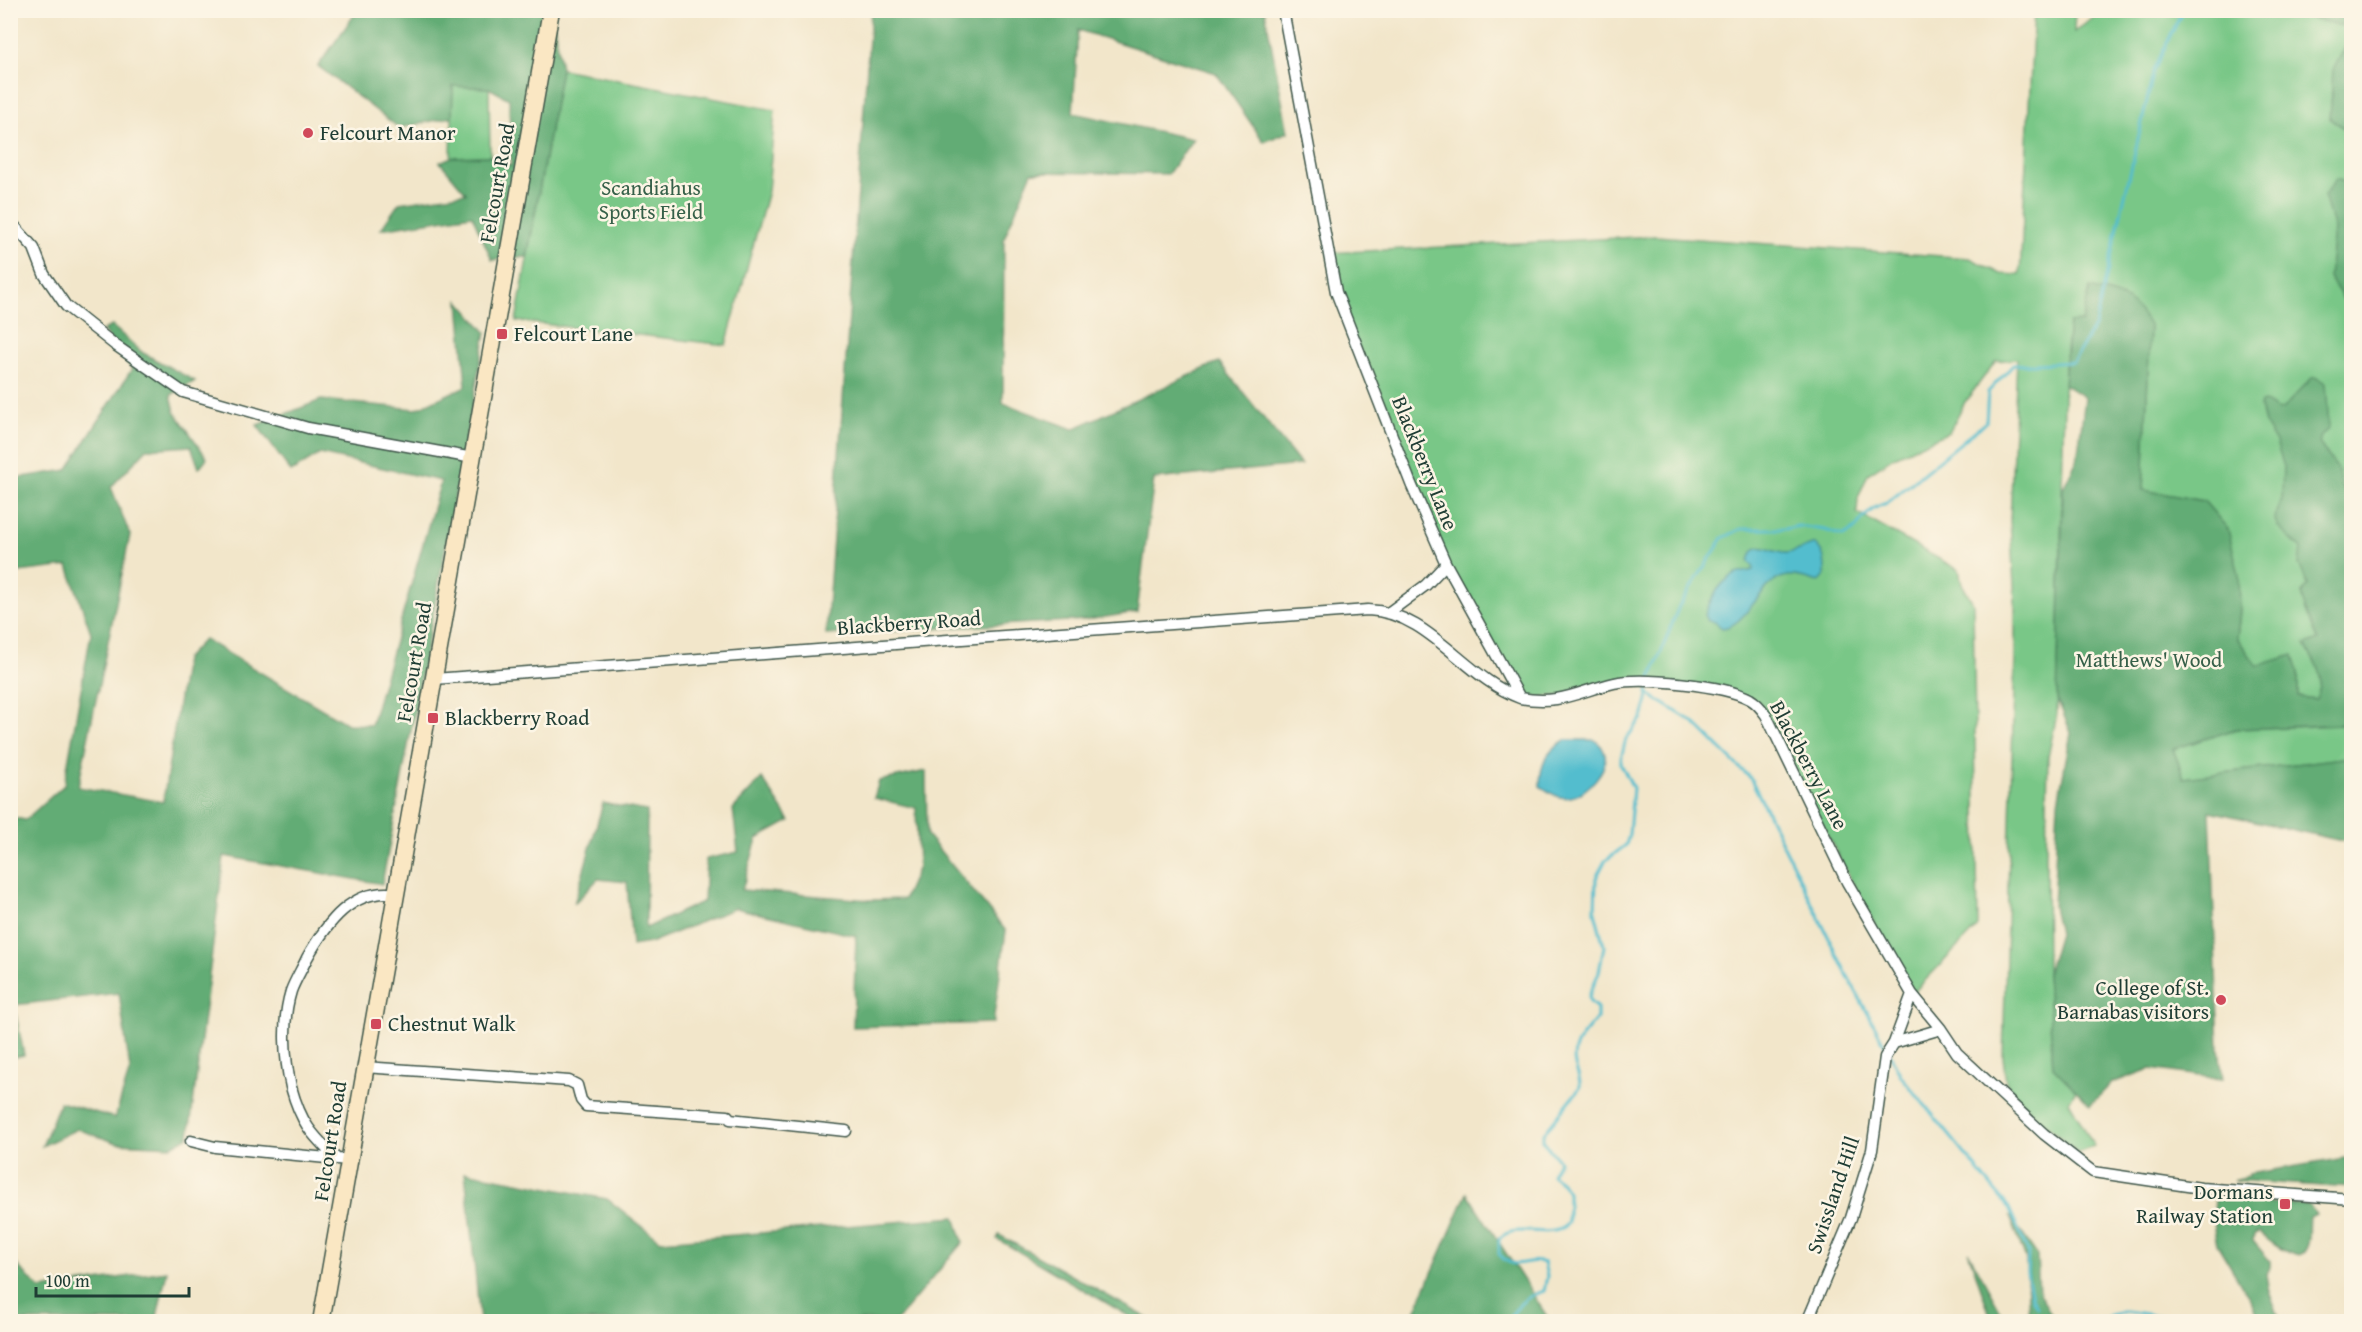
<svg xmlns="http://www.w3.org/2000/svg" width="2362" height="1332" viewBox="0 0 2362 1332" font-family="'Gentium Book Plus',serif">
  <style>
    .green { fill: #79c787; stroke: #4c825e; stroke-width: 1.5 }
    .forest { fill: #62ac74; stroke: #407454; stroke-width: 1.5 }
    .water { fill: #52bdce; stroke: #387d81; stroke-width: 1.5 }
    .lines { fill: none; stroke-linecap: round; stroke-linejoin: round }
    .stream { stroke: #52bdce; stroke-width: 3 }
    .street-casing { stroke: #3f564a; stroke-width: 13 }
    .secondary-casing { stroke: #3f564a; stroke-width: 19 }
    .street { stroke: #fff; stroke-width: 10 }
    .secondary { stroke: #fae7c3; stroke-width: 16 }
    .poi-dot { fill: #d1495b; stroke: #fcf5e5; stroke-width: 2 }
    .labels { text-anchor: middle; stroke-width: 5; stroke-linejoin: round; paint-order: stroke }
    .poi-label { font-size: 21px; fill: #1f3d34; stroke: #fcf5e5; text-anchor: start }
    .street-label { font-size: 21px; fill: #1f3d34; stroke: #fcf5e5 }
    .park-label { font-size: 21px; fill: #366049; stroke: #fcf5e5 }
  </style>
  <rect width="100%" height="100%" fill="#fcf5e5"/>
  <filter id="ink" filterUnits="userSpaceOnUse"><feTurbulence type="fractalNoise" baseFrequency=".0167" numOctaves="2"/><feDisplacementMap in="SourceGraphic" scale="12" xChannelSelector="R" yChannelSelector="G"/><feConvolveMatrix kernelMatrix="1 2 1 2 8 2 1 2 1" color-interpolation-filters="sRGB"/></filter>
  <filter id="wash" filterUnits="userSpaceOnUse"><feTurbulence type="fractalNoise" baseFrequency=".008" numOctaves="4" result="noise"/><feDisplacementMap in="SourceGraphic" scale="24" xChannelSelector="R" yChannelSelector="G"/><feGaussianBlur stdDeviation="1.35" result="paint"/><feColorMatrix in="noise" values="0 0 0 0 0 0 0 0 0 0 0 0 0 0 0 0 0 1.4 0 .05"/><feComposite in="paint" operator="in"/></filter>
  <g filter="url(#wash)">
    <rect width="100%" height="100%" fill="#f2e6ca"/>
    <path class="green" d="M2034,11h41l-1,21 29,-21h248v634h-46c11,21 22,30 11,54l-18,-2v-24l-41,-7 -20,-28 3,-28 -36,-109 -61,-11 7,-163 -68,-5 -13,1 -4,36 -8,355 -9,43 -2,99 1,118 6,93 23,23 -7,11 25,45 -16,7 -64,-57 -8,-14 -3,-25 12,-402v-53l-5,-81 7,-162 -21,2 -31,41 -16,30 -57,26 -24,16 -10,24 -1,15 102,57 3,14 11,19 5,323 -66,68 -104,-195 -56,-99 -107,-19 -71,14 -54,3 -74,-134 -110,-272 -8,-39 328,-17 314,22 31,16 19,1z
      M561,69l214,41 -7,81 -42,154 -210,-24z
      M453,86l36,2 1,68 -39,1z
      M2351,717v40l-167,21 -11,-29 63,-20 110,-4z"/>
    <path class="forest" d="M357,11h195l9,58 -34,188 -35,3 -20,-45 -91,14 18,-26 67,-10 -26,-31 11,-5 39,-1 21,10 -2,-67 -20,-11 -36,-2 -1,31 -53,11 -81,-62z
      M871,11h394l23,121 -24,10 -48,-69 -138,-43 -5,83 120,26 -25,35 -136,-2 -28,66 -1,165 70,26 146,-67 82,103 -147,14 -17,133 -50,8 -261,15z
      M2285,11h66v18z
      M2351,36l1,95 -1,1 -21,-13 3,-49z
      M2336,179l15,5 1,89 -4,12 3,2v24l-22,-34 5,-48 -10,-33z
      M2090,288c32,8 43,9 60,39l-7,163 61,11 24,28 11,46 1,35 -3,28 20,28 36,-11 5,18v24l18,2c11,-24 0,-33 -11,-54l13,-5c-3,-8 -19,-41 -16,-47 2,-3 5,-5 6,-8l-9,-21 2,-15 -23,-22 -3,-7 1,-8 6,-13 1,-35 -7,-22 -12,-19 -4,-16 1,-4 4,-1 13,8 4,-1 30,-31 3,-1 11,6 3,45 -8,8 -2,7 20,28 2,15 11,15 -1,223 -115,5 -63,20 11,29 167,-21v86l-141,-32 9,238 4,30 -73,-10 -38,14 -22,22 -37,-38 -6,-93 12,-41 -6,-26 5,-105 13,-69 -14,-35 6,-210 14,-28 8,-62 -21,-14 5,-61 13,-1z
      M459,301l27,31 -104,552 -158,-28 -35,280 -17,10 -55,-3 -40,-14 -35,17 18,-44 55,16 15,-48 -11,-77 -105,12 10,50 -13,3v-241l14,3 39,-35 27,-152 -23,-67 -57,7v-94l56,-9 65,-101 -29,-39 9,-4 31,27 52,28 -24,14 4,17 32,46 -8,10 -8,-22 -44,3 -36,38 19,48 -52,252 85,15 22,-143 19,-20 143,85 24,1 70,-244 -121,-27 -29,18 -34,-47 64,-25 95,9 50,-23z
      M926,771l1,64 79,96 -13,92 -140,4 3,-91 -121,-28 -85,35 -18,3 -5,-64 -29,-3 -24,25 29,-101 44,8 -1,117 58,-27 2,-42 32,-7 -5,-43 29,-31 28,43 -33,18 -15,51 128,10 34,-1 14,-32 -2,-59 -42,-10 5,-17z
      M2351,1157v31l-118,-8 16,-4v-2z
      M465,1172l142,27 54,42 294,-24 8,25 -67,79h-416z
      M1467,1193l83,128h-139z
      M2215,1199l94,6 7,9 -6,3c-2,13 3,31 -11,39 -17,-4 -28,-13 -40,-24l-5,2 -1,7 17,20v6l-4,7 3,18 12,29h-20l-13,-25 -31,-52 -4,-21z
      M2010,1216l27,39 2,38 16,28h-34l8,-7 -3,-54z
      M999,1235l154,86h-16l-140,-82z
      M1968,1251l38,70h-14z
      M11,1259l29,30 127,-18 -11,50h-145z"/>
    <path class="water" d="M1815,544c10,8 10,18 10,31l-6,7c-10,-2 -22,-8 -32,-6 -28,5 -39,50 -65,52l-7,-6 -7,-1 -3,-6c5,-15 14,-32 29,-40 5,-3 13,-3 19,-5v-5l-4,-3c5,-27 21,-8 38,-9 9,-1 19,-6 28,-9z
      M1565,740h30c3,3 8,7 9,11 7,17 -18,44 -34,46 -12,3 -21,-6 -30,-11 0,-22 7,-35 25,-46z"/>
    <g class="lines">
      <path class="stream" d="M1651,678l28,-72 44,-68 18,-9h44l13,-3 27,4 18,6c20,-8 18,-26 44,-33l99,-81 2,-30 25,-27 60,-3 22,-37 59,-255 29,-60
        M1648,694l45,28 58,57 94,192 42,78
        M1890,1054l11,22 108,132 19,44 -1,21 5,25 5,9
        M2046,1315l3,7
        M1507,1322c10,-16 18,-26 37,-31l3,-15 -3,-13c-18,-7 -28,11 -45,-9v-15c17,-19 53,4 69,-16v-31l-6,-9 -10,-8 7,-14 -16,-20v-7l37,-46c1,-8 -3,-15 -5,-23 -5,-21 11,-32 22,-47v-10l-7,-6 -1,-6 10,-24 5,-26 -9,-34 1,-34 9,-17 21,-16 3,-11 4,-46 -12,-24v-6l5,-19 16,-21 5,-17 2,-17
        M2096,1322l29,-11 77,11"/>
    </g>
  </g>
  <g filter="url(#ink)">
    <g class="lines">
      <defs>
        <path id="street" d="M1283,10l53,282 75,192 35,80 74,134c41,7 56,-6 94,-15 28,-6 110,2 136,16 7,4 11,9 16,16l81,167 65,112 29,35 16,24 87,81 49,38 108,16 151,11
          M10,221l24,27 10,26 22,32 49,39 68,47 125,36 165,30
          M1388,613l38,-28 20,-21
          M434,679l514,-39 420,-30c61,2 97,68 152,88
          M1894,1043l47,-14
          M364,1067l205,14 8,4 4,15 5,6 142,10 2,3 116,12
          M191,1141l24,6 122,12
          M350,1160l-13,-1c-26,-25 -36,-36 -46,-72 -7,-30 -9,-67 0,-96 4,-11 11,-22 16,-33 19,-34 46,-72 91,-64
          M1807,1322l44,-104 21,-68 13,-93 9,-14 18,-49"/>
        <path id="secondary" d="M321,1322l230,-1312"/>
      </defs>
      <use href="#street" class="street-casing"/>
      <use href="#secondary" class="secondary-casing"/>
      <use href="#street" class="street"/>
      <use href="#secondary" class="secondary"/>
    </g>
  </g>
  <g class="poi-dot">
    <circle cx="308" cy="133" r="6"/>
    <rect x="496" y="328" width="12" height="12" rx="3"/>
    <rect x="427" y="712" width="12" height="12" rx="3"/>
    <circle cx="2221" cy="1000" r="6"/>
    <rect x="370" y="1018" width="12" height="12" rx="3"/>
    <rect x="2279" y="1198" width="12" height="12" rx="3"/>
  </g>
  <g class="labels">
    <g class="poi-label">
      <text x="320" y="140">Felcourt Manor</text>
      <text x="514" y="341">Felcourt Lane</text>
      <text x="445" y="725">Blackberry Road</text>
      <text x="2209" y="995" text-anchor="end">College of St.<tspan x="2209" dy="24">Barnabas visitors</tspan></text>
      <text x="388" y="1031">Chestnut Walk</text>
      <text x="2273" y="1199" text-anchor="end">Dormans<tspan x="2273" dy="24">Railway Station</tspan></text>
    </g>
    <g class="street-label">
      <text transform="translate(497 183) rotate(-80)" y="7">Felcourt Road</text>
      <text transform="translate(1425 463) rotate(68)" y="7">Blackberry Lane</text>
      <text transform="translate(909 623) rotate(-4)" y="7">Blackberry Road</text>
      <text transform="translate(414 662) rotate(-80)" y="7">Felcourt Road</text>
      <text transform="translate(1809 765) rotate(62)" y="7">Blackberry Lane</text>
      <text transform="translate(330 1141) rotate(-81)" y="7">Felcourt Road</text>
      <text transform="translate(1833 1195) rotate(-71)" y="7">Swissland Hill</text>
    </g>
    <g class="park-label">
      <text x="651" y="195">Scandiahus<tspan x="651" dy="24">Sports Field</tspan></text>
      <text x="2149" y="667">Matthews' Wood</text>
    </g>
  </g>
  <rect width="2362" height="1332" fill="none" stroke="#fcf5e5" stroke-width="36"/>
  <path d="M36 1287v9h153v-9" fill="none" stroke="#1f3d34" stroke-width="3"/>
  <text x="45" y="1287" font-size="18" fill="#1f3d34" stroke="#fcf5e5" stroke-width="4.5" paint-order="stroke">100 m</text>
</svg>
